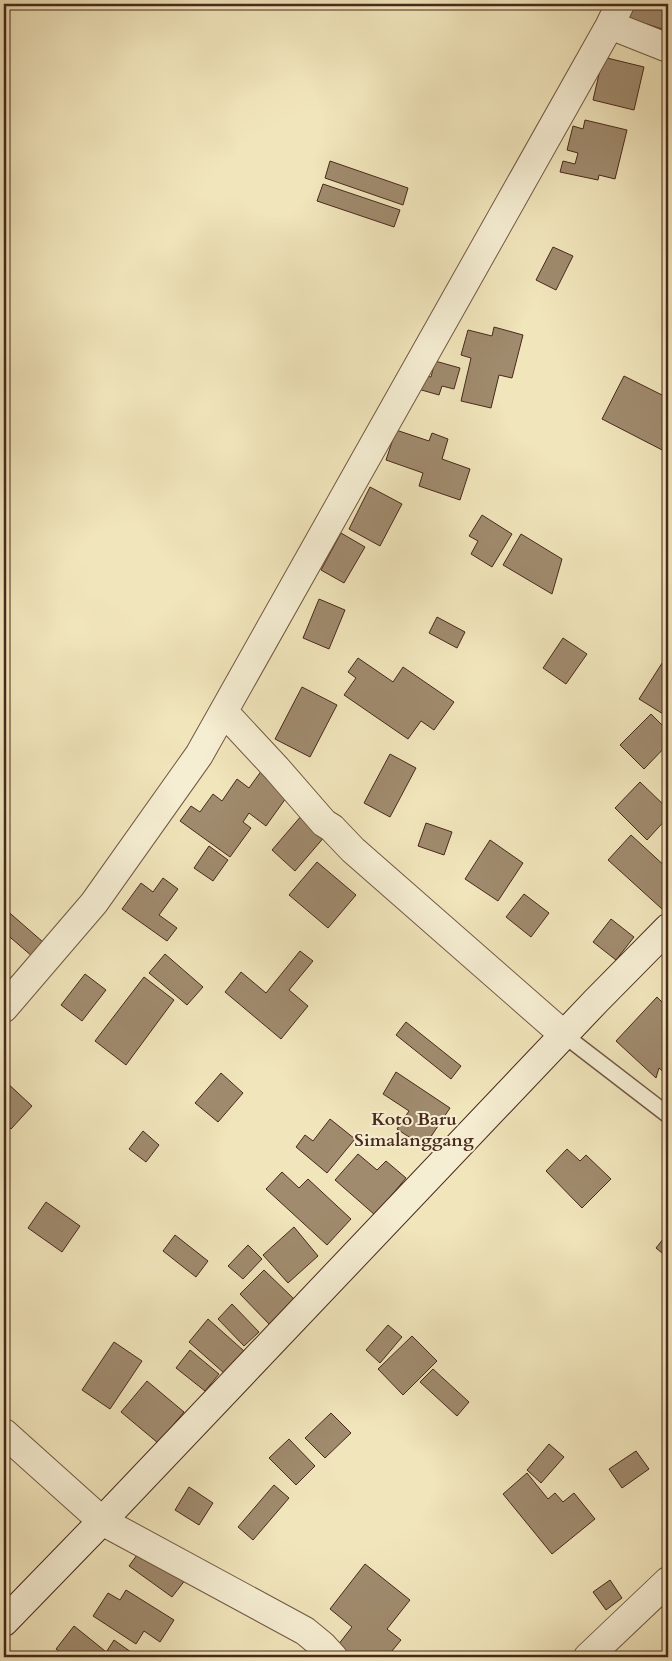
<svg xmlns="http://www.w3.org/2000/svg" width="672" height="1661" viewBox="0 0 672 1661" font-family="Cardo,serif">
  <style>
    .building { fill: #a08b6e; stroke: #48291b }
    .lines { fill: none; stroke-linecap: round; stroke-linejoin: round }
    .lane-casing { stroke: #725843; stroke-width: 18 }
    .street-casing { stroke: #725843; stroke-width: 30 }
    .secondary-casing { stroke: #48291b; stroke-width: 30 }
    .lane { stroke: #f6eed3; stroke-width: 15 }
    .street { stroke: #f6eed3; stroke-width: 28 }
    .secondary { stroke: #f6eed3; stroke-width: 28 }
    .labels { text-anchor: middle; stroke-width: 4; stroke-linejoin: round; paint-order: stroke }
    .quarter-label { font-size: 18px; font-weight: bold; fill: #48291b; stroke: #f6eed3 }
  </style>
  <rect width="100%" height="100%" fill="#f1e5bb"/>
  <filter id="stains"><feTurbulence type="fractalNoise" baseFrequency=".004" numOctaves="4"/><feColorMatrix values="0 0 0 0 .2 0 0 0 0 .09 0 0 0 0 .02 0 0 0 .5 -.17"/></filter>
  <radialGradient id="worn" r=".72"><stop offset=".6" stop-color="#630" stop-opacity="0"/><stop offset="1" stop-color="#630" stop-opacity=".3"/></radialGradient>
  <path class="building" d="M631,4h37v27l-42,-14z
    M603,57l41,10 -10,43 -41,-10z
    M585,120l42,10 -12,49 -16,-4 -1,5 -38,-8 3,-11 12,3 3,-11 -11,-3 6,-24 10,3z
    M330,161l78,27 -5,17 -78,-27z
    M323,184l77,26 -6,17 -77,-26z
    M553,247l20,9 -17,34 -20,-10z
    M494,327l29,8 -11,43 -13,-3 -8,33 -30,-7 10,-43 -10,-3 7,-25 24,6z
    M435,361l25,7 -6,21 -12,-3 -3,9 -21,-6 4,-14 9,2z
    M624,376l44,22v55l-66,-34z
    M396,430l33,11 3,-8 16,6 -6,20 28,10 -10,31 -41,-14 4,-13 -37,-13z
    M370,487l32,17 -22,42 -31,-17z
    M482,515l30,19 -20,33 -21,-13 7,-13 -9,-5z
    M341,533l24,14 -21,36 -23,-13z
    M521,534l41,25 -10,35 -49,-29z
    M319,599l26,11 -16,39 -26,-11z
    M437,617l28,15 -8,16 -28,-15z
    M563,638l24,16 -21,30 -23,-16z
    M666,657l2,2v58l-29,-18z
    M358,658l35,24 10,-15 51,35 -20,28 -13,-9 -13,18 -64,-44 12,-17 -8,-6z
    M302,687l35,18 -27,52 -35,-18z
    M651,714l17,17v13l-24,25 -24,-24z
    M390,754l26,14 -26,49 -26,-14z
    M262,770l29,21 -25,35 -17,-13 -6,9 8,6 -21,29 -50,-36 11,-15 9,6 13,-18 9,7 15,-22 12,9z
    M640,782l28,27v8l-21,23 -32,-32z
    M302,815l30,13 -37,43 -23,-21z
    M426,823l26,9 -8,23 -26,-9z
    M631,835l37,34v33l-6,7 -54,-49z
    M490,840l33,23 -25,38 -33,-22z
    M209,846l19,14 -15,21 -19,-13z
    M317,862l39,33 -28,33 -39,-33z
    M163,878l15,11 -19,26 18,13 -10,13 -45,-32 19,-26 12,9z
    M524,894l25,19 -18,24 -25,-20z
    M4,908l47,41 -11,14 -36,-31z
    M611,919l23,18 -18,23 -23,-18z
    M300,951l13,10 -24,29 19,16 -27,33 -56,-47 16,-20 25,21z
    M165,954l38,33 -16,18 -38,-32z
    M85,974l21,16 -24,31 -21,-16z
    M144,977l30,23 -48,65 -31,-24z
    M657,997l11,11v68l-9,-8 -3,10 -40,-37z
    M406,1022l55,44 -10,13 -55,-44z
    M396,1072l54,36 -26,39 -27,-18 12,-18 -26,-17z
    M221,1073l22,20 -25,29 -23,-19z
    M4,1080l28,26 -21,23 -7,-7z
    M330,1119l25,20 -28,34 -31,-26 9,-12 8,6z
    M143,1131l16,14 -13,17 -17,-13z
    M567,1149l13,12 6,-6 25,24 -29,29 -36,-37z
    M358,1154l19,16 9,-9 20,17 -31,37 -40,-35z
    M282,1172l17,16 9,-9 43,40 -24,26 -61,-56z
    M46,1202l34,24 -18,26 -34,-24z
    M294,1227l24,29 -30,27 -25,-28z
    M668,1233v25l-12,-10z
    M175,1235l33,26 -12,16 -33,-26z
    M248,1245l14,14 -19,20 -15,-13z
    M264,1270l31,30 -25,25 -30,-31z
    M232,1304l27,28 -15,14 -26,-27z
    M208,1319l36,32 -20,22 -35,-31z
    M388,1325l14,12 -22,26 -14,-13z
    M412,1336l25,25 -34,34 -25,-26z
    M114,1342l28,19 -32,48 -28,-19z
    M190,1350l29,24 -14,17 -29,-23z
    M433,1369l36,33 -12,14 -37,-34z
    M147,1381l37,31 -26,31 -37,-31z
    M331,1413l20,20 -26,25 -20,-20z
    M289,1439l26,27 -19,19 -27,-27z
    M549,1444l15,13 -23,26 -14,-13z
    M636,1451l13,18 -27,19 -13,-19z
    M527,1473l21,26 7,-6 8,9 11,-9 21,26 -43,35 -49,-60z
    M274,1485l15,13 -36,42 -15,-13z
    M189,1487l24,16 -14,22 -24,-15z
    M153,1533l33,46 -14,18 -43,-31z
    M365,1564l45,36 -23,29 14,11 -14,17h-34l-15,-12 14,-18 -22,-18z
    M610,1580l12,18 -16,12 -13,-18z
    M126,1590l48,30 -14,22 -16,-11 -8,13 -43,-28 15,-23 12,7z
    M74,1626l31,25 -5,6h-33l-11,-8z
    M114,1640l24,17h-35z"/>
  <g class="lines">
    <defs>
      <path id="lane" d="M564,1035l104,80"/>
      <path id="street" d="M610,25l58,23
        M224,712l53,57 47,54 8,5 21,22 211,185
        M4,1008l90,-105 105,-148 411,-730 10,-21
        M4,1433l98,88 203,110 17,14 11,12
        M588,1657l80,-76"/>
      <path id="secondary" d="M4,1622l98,-101 494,-520 72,-73"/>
    </defs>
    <use href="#lane" class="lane-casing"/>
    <use href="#street" class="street-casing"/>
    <use href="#secondary" class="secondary-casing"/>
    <use href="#lane" class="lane"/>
    <use href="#street" class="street"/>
    <use href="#secondary" class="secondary"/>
  </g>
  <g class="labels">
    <g class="quarter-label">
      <text x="414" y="1125">Koto Baru<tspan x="414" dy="21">Simalanggang</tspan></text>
    </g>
  </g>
  <rect width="672" height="1661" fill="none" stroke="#f1e5bb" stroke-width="20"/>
  <rect x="5" y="5" width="662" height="1651" fill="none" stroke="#48291b" stroke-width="2.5"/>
  <rect x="10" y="10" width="652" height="1641" fill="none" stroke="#48291b"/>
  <rect width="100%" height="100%" filter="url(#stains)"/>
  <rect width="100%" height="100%" fill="url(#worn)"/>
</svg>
